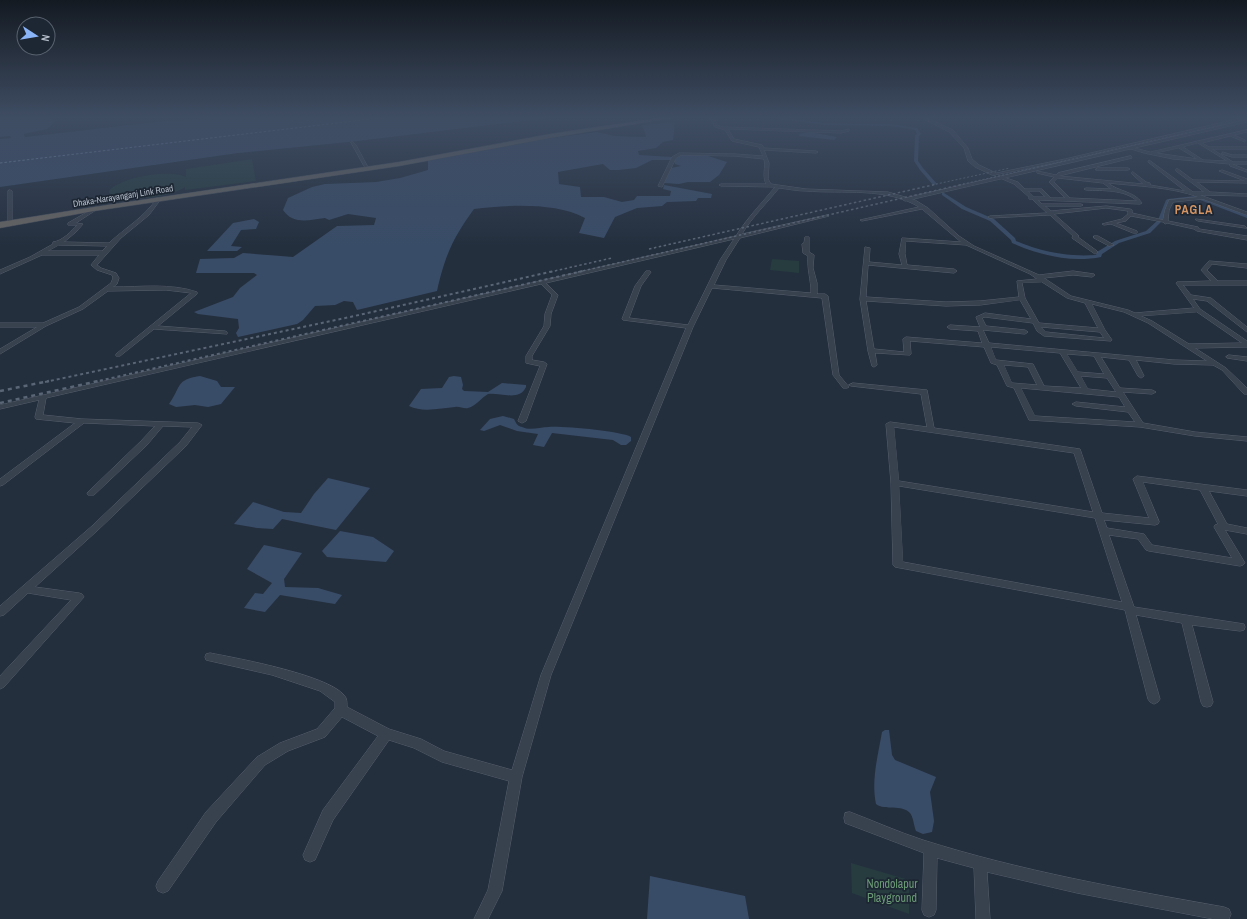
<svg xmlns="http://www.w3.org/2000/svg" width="1247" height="919" viewBox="0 0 1247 919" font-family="'Archivo Narrow',sans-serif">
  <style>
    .green { fill: #263c3f }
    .water { fill: #394c67 }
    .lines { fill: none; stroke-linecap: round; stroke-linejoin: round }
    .canal { fill: #394c67; fill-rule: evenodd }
    .ferry { stroke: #7c92b1; stroke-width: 1; stroke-dasharray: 2.5 2; stroke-linecap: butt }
    .minor-casing { stroke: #565f6c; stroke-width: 1 }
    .tertiary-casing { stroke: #565f6c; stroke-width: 1 }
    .trunk-casing { stroke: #434c59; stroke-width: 1 }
    .minor { fill: #38414e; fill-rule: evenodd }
    .tertiary { fill: #38414e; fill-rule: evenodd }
    .trunk { fill: #656462; fill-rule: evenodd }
    .rail-far3 { stroke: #5a6575; stroke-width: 1; stroke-dasharray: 2 2; stroke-linecap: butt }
    .rail-far2 { stroke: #5a6575; stroke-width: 1.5; stroke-dasharray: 2.5 2.5; stroke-linecap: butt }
    .rail-far1 { stroke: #5a6575; stroke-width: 2; stroke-dasharray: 3 3; stroke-linecap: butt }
    .rail { stroke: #5a6575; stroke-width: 2.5; stroke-dasharray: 4 4; stroke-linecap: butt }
    .labels { text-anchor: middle; stroke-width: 3.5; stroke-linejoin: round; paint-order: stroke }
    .far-street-label { font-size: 9px; fill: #b4bcc9; stroke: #1d2633 }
    .far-district-label { font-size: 12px; font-weight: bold; letter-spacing: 1px; fill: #d59563; stroke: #1d2633 }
    .near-park-label { font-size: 12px; fill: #6b9a76; stroke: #1d2633 }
  </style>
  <rect width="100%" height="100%" fill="#242f3e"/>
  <path class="green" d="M252,159l4,22 -71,9v-3c-13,10 -63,17 -76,6v-2c11,-14 61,-22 77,-14v-8z
    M772,259l27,2v12l-29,-3z
    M851,863l58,17v34l-57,-21z"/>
  <path class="water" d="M0,117h52l-2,2 6,2 -9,8 -23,5 1,3 130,-15 70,-5h331l-198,24 -120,12 -238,34v-48l11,-1 -1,-2 -10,1z
    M675,122l-2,18 -10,2 -7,6 -18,3 1,4 33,2 -1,3h-19l-16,8 -17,2h-9l-7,-6 -45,8 1,12 21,3 1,10h23l18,5 12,-2 3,-4h33l1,-5 -8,-2 1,-4 48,9 -1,4h-13l-2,3 -29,1 -5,4 -25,2 -22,9 -11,21 -25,-5 6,-15c-30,-16 -78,-13 -111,-9 -21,29 -29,46 -37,82l-80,19 -4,-8 -9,-1 -9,4 -20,1 -12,14 -6,4 -59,13 -2,-4 3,-5 -1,-9 -40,-5 -4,-2 39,-15 7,-9 17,-13 -3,-2h-58l4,-14 34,-1 9,-5 50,4 44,-31 37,-1 2,-7 -28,-4 -19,6 -4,-2c-16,2 -32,7 -42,-8l5,-12 24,-11 13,-3 51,-2 24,-4 28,-8v-10l115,-21 54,-7 18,4 31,1 -2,-7 -3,-5z
    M810,132l27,5 -3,3 -36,-4 2,-1 -2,-1z
    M680,154l25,1 22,7 -8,13 -9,7h-22l-9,2 -15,-1 7,-15 10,-2 -6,-2 -1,-3z
    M254,219l5,3 -3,7 -15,1 -10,16 11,1 -5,4h-30l26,-28z
    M200,376l17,5 4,6h14l-14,17 -13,3 -13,-2 -19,2 -7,-3c13,-18 6,-24 31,-28z
    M454,376l7,1 2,8 -1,4 2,2 24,1 14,-9 24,2v2c-7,15 -26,5 -38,7 -7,4 -12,12 -20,14 -4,1 -9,-2 -13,-1 -14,1 -32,6 -46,-1l12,-17 21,-1 7,-11z
    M503,416l11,3c2,4 3,7 8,8 8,4 18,0 27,0 13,-1 71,4 82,10v4l-5,4h-5l-8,-5 -61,-7 -8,14 -11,-2 5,-11 -21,-3 -17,-6 -16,6 -4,-1 10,-11z
    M328,478l42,10 -34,42 -54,-11 -9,10 -16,-1 -23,-4 19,-22 31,10 17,1 13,-19z
    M340,531l33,6 21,14 -8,11 -59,-5 -5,-6z
    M264,545l38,8 -18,26 1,8 33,1 24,7 -7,9 -55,-9 -15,17 -21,-4 11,-15 8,1 9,-11 -25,-14z
    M885,730h4l3,25 3,5 41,17 -6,15 4,29 -2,11 -9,2 -7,-3c-2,-5 -3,-15 -6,-18 -8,-9 -25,-2 -34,-9 -5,-24 2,-48 6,-72z
    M650,876l95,20 4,23h-102z"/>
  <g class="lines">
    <path class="canal" d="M765,117h8l51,6 67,1 26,4 4,6 -2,2 -1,25 5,7 14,16 -4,1 -13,-15 -6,-9 1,-26 2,-1 -2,-4 -24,-4 -67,-1z
      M944,193l22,14 28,12 21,19 1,3c26,11 52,16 80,14l1,-3 18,-11 31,-10 12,-11 8,-20 2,-1 27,-3 52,19v3l-52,-20 -25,3 -8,20 -12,12 -31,10 -17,11 -1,3c-30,6 -62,-2 -89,-14l-1,-3 -21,-19 -28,-12 -20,-14v-2z"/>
    <path class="ferry" d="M0,163l388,-46"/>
    <defs>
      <path id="minor" d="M710,117h4l3,8 6,2 118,4 8,-2v2l-8,2 -113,-4 6,10 28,6 2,3 52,3 2,1 -2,1 -52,-3 5,13 -1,16 3,5 35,5 82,3 27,8 13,8 31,28 15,10 65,29 34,-4 21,3 1,1 -3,2 -19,-2 -29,3 27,18 57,14 7,3 59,-5 -18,-25 1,-1 34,-1 -10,-11 8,-9 38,3v4l-35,-4 -5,6 11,11h29v4h-64l8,10 20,3 36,29v5l-40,-31 -14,-2 7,10 47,32v6l-52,1 31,20 21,20v6h-3l-22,-24 -9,-5 -39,-1 -38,-4 8,16 -3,2 -3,-2 -9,-16 -28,-3 19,31 32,2 4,2 -4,2 -29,-2 20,31 52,9 52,5v4l-52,-5 -55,-9 -111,-7 -15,-32 -7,-2 -10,-21 -6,-2 -7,-16 -74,-6 1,13 -1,1 -35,-2 2,12 -3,2 -2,-1 -4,-15 -8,-52 5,-52 5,1 -1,14 33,3 -3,-11 3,-16 59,4 -39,-33 -60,12 -2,-1 59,-13c-32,-20 -77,-13 -113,-16 -9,0 -18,-2 -27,-3 -12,15 -27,29 -37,46l85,-19 2,1 -89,22 -14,22 -12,25 97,8c0,-14 -4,-23 -3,-37l-5,-3 -1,-9 2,-1 1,-6h4v15l5,3 -1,13 4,15v11h8l3,2 11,79 10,12 -2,1h-4l-10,-13 -11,-77 -110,-10 -19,39 -142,348 -29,102 -20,114 -14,28h-14l14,-29 21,-109 -67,-19 -28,-14 -25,-8 -56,80 -18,40 -5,2 -5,-2 -2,-5 20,-45 55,-74 -36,-19 -17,20 -37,14 -23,14 -49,57 -48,69 -5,2 -5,-2 -2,-5 2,-5 48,-69 51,-55 23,-14 37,-14 18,-21v-6l-15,-11 -48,-16 -66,-15 -1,-3 1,-3 4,-1c26,5 125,23 136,45 1,3 1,6 1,9l42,22 32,10 23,12 68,19 29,-95 145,-347 -63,-8 -1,-1 13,-33 11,-15h4l1,1 -10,14 -12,32 59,7 32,-65 14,-21 -188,44 12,12 -7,19 -1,12 -18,30v4l12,2 3,2 -21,57 -4,2 -4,-2 22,-55 -14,-3v-7l18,-30 1,-12 7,-19 -11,-11 -495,114 -3,17 39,4 116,4 4,2 -16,21 -88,84 -63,57 44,6 3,1 2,3 -80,90 -4,2v-13l71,-76 -43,-7 -24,22 -4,1v-10l92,-80 88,-84 12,-15 -29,-1 -16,19 -53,50h-6l-1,-2 54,-52 14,-15 -71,-3 -81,62 -3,1v-7l75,-56 -39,-4 -1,-2 4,-17 -39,9v-4l736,-169c11,-18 26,-33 39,-49l-54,-1 -2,-1 2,-1h45c-4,-8 0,-17 -2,-25l-29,-3 -54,-1 -5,3 -14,29 -4,-1 14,-29 7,-4 56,1 28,2 -4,-9 -27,-6 -7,-11 -10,-3zM906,241l60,4 64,29 7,5 -20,2 2,16 -39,4 -34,1 -80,-5 2,-32 86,8 3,-2 -3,-2 -47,-4 -2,-11zM1042,282l25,16 18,5 13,25 -59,-5 -14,-25 -3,-15zM1020,300l11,19 -46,-6 -9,4 4,10 -30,-2 -3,2 3,2 28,2 4,12 -76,-6 -3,2 1,13 -30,-3 -8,-48 80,5 34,-1zM1092,304l32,8 24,11 59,38 -33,-1 -185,-17 -6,-13 42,4 3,-2 -3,-2 -39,-4 -4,-8 3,-1 48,6 4,8 7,5 67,5 1,-1 -7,-10zM1197,312l45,31 -53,1 -37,-23 -11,-5zM1041,327l59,5 4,6 -58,-6zM991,347l69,6 21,35 -37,-2 -11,-22 -37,-4zM1067,354l27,2 10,18 -26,-2zM1004,365l24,2 9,18 -25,-2zM1081,376l26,2 9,14 -28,-3zM1021,388l98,9 6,10 -49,-5 -4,2 4,2 52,6 7,10 -100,-6z
        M1247,117v2l-182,42 -71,14 -2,-1 73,-15z
        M1247,130v2l-13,3 11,5v2l-15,-6 -28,7 7,4h38v2h-35l21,13h14v2h-15l15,6v2l-17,-6v-2l-57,-5 -29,-6 -16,-5 2,-1 20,5zM1198,143l29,18 -24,-1 -20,-13zM1179,148l18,11 -41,-6z
        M351,142h2l3,3 13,24h-2l-3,-3z
        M1223,152l9,3h15v2h-15l-10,-3z
        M1131,156l1,2 -73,18 84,8 -11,-10v-2h1l13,10 4,1v2l35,6 -37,-29 1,-2 44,32h11l-28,-21v-2h2l15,11 52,1 -26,-10 3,-1 25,9v4l-50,-1 13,10 37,2v2l-47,-1 47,17v3l-44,-16 -30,3 -4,8 -1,11 30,6 1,2 48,7v4l-50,-9 -3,-2 -27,-6 -2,1 -2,-2 -32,-6 -5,5 -10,2 21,8v2h-4l-22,-9 -7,1 -2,-1 20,-5 6,-5v-3l-22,-3 -52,6 25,22 -1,1 19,14 1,1 -3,2 -23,-16 1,-2 -23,-21 -60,3 -2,-1 2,-1 57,-3 -15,-14h-3v-2l-15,-13 -14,-6v-2l18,6 7,7h17l9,9h14l-16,-16 5,-5 -17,-4v-2l19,4 2,-2zM1058,178l45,5 8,6 -25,-1 -2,1 2,1c17,1 38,-1 51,11l-67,-3 -16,-16zM1108,183c28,3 64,4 90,14l-29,3 -4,10 -2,10 -31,-7v-3l-2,-1 -24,-3 -55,5 -6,-5h36l2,-1 -2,-1h-39l-4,-4 102,4 2,-1c-8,-12 -23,-11 -34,-20zM1028,191h11l6,6h-11z
        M1097,168h31l2,1 -2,1h-32z
        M10,190l2,1v32l-2,1 -2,-1v-32z
        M157,198l4,1 -12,16 -28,23 -24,27 4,3 15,5 3,5 -2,6 -4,3c28,0 58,-4 84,5v2l-39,32 67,5 2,1v2l-73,-5 -34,27h-4v-2l75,-61 -25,-3 -58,1 -25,18 -37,17 -46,28v-5l37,-22h-37v-4h43l36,-16 32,-24 2,-5 -1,-3 -15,-5 -6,-5 8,-10h-57l-42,19v-4l30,-13 23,-13v-2c9,-1 18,-10 24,-17h-9v-2l26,-15 2,1v1l-20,13 7,1 -7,8 -12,10 45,1c16,-15 36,-26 48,-45zM59,245l48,1 -5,5h-54z
        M1196,219l49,7 2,2h-2l-47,-7 -2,-1z
        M1094,236h4l16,9 -5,1 -15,-8z
        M1229,355l18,2v4l-20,-3 -1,-1z
        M853,383l74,7 7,38 146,21 22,64 47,5 -16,-39 4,-3 110,14v6l-38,-5 18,33 20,4v6l-22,-4 20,33 -2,2 -3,1 -91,-15 -3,-1 -8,-11 -29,-4 25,72 110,17 1,3 -1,3 -4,1 -48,-6 21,77 -2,4 -4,1 -4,-1 -2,-4 -19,-79 -46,-8 24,84 -2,3 -4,2 -4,-2 -2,-3 -23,-89 -230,-43 -2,-2 -2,-82 -5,-59 4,-2 37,5 -6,-33 -70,-8 -2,-1zM894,427l180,26 19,59 -194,-31zM1143,482l57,8 18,34 -3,1 -1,2 18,31 -80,-13 -8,-11 -37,-6 -3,-8 51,5 3,-1 1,-2zM899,486l196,32 27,84 -219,-40z
        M850,812c24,9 48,20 73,28 98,31 200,49 301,67l5,2 2,5 -2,5h-16l-136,-26 -90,-21 3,47h-14l-2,-51 -37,-10 -1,52 -2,5 -5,2 -5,-2 -2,-5 2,-57 -79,-30 -1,-5 1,-5z"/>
      <path id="tertiary" d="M920,117h5l28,13 15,18 4,11 7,6 17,8v2h-4l-17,-8 -7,-6 -4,-13 -15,-16z
        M1247,120v2l-342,79 -3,-2z"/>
      <path id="trunk" d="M665,117h13l-128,21 -151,28 -305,45 -94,17v-6l94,-15 305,-45 151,-28z"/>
    </defs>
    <use href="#minor" class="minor-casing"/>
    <use href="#tertiary" class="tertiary-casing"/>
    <use href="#trunk" class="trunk-casing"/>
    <use href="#minor" class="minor"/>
    <use href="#tertiary" class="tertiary"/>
    <use href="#trunk" class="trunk"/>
    <path class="rail-far3" d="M932,185l78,-17
      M959,185l288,-66"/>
    <path class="rail-far2" d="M649,249l288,-65
      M550,272l62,-14
      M578,272l386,-88"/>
    <path class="rail-far1" d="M45,382l305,-65 204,-46
      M94,382l489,-111"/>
    <path class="rail" d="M0,391l49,-10
      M0,403l98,-22"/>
  </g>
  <linearGradient id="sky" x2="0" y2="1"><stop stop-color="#141a22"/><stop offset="0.48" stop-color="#3f4d63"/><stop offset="1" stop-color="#3f4d63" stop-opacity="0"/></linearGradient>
  <rect width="1247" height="245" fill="url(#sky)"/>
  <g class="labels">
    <g class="far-street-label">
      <text transform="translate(123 196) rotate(-9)" y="3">Dhaka-Narayanganj Link Road</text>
    </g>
    <g class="far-district-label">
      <text x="1194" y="214">PAGLA</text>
    </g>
    <g class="near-park-label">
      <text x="892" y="888">Nondolapur<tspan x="892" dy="14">Playground</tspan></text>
    </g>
  </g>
  <g transform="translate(36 36) rotate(102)"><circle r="19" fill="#1d2633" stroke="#59626f"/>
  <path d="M0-3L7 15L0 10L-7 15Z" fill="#8ab4f8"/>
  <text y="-6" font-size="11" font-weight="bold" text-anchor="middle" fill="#b4bcc9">N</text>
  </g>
</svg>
